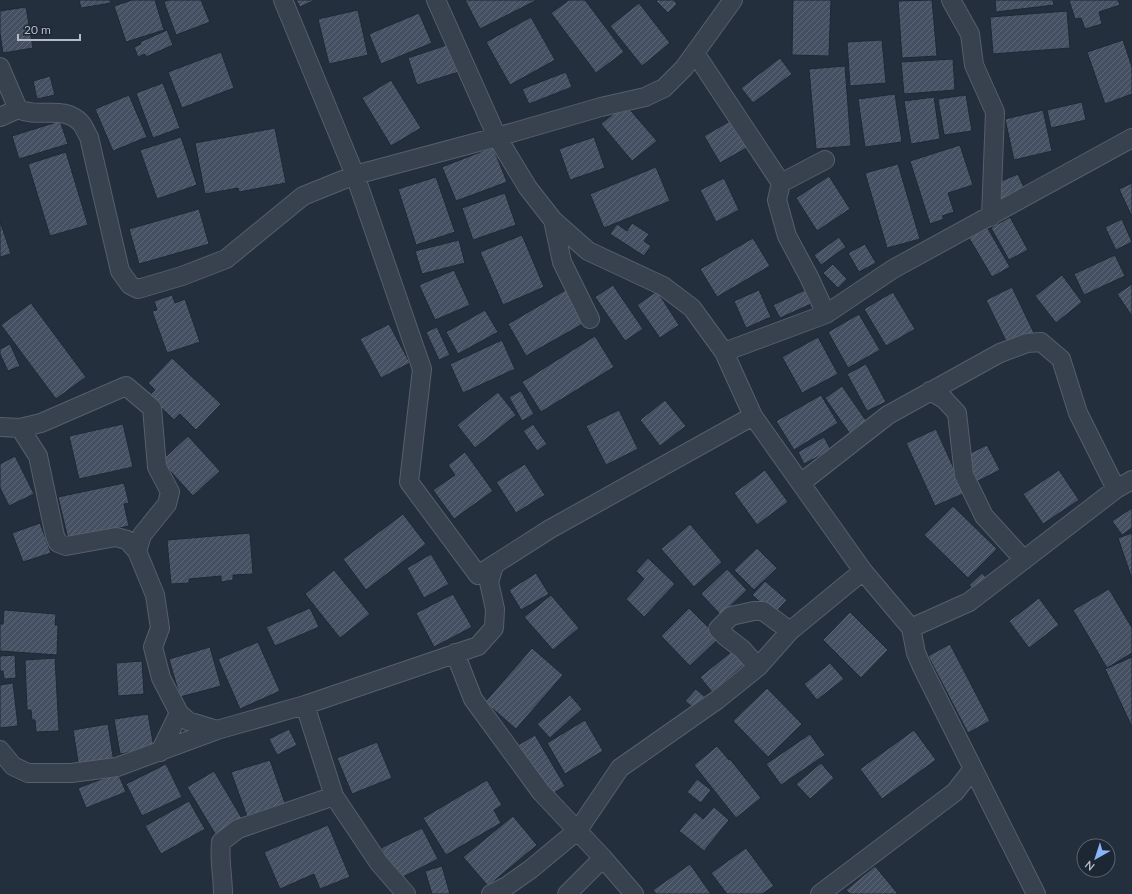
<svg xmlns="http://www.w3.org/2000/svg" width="1132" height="894" viewBox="0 0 1132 894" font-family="Lato,sans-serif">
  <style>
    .building { fill: url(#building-hatch); stroke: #1f2835 }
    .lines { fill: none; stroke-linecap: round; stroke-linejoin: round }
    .street-casing { stroke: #565f6c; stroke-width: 20 }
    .street { stroke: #38414e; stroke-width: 18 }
  </style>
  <defs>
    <pattern id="building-hatch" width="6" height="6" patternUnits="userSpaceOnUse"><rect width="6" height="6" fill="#455162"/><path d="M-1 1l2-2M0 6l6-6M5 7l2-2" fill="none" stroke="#5d6877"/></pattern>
  </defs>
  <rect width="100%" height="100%" fill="#242f3e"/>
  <path class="building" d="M79,0h31l1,3 -30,5z
    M132,0h23l9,30 -38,12 -12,-36z
    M169,0h32l9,22 -34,13 -12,-33z
    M296,0h19l-15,7z
    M465,0h72l-57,29z
    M569,0h16l39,52 -28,21 -45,-60z
    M657,0h17l3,4 -9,9 -12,-12z
    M793,0h38l-2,56 -37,-1z
    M932,0l5,56 -35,2 -4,-57z
    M995,0h58l1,5 -58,7z
    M1069,0h49l2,5 -21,7 3,12 -17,5 -4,-11 -6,1z
    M639,3l31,40 -28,23 -32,-40z
    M26,7l7,41 -30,5 -3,-20v-22z
    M358,10l10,45 -39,9 -11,-45z
    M1067,11l3,37 -77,6 -3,-37z
    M419,13l13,30 -51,21 -12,-30z
    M531,17l24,43 -45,25 -24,-43z
    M167,30l6,15 -27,12 -1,-3 -7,3 -4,-10 7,-3 -1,-2z
    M882,40l4,43 -36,3 -3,-44z
    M1123,40l9,27v27l-27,10 -18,-52z
    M450,44l9,28 -42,13 -9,-27z
    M221,52l13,36 -52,20 -14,-36z
    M780,58l12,16 -39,29 -12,-15z
    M953,59l2,31 -51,4 -3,-32z
    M845,66l6,80 -35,3 -7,-80z
    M566,72l6,15 -43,17 -7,-15z
    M50,76l5,19 -18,4 -4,-18z
    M391,80l30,48 -30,18 -29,-48z
    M163,83l17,45 -27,10 -17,-45z
    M895,94l7,48 -37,5 -7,-48z
    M129,95l18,42 -34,14 -18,-42z
    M966,95l6,36 -28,4 -6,-36z
    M934,97l6,42 -29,5 -7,-43z
    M1082,102l4,18 -35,8 -4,-18z
    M625,104l32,37 -25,20 -31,-37z
    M1043,110l9,41 -38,9 -9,-41z
    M737,117l15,28 -32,18 -16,-27z
    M60,121l8,23 -49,15 -7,-23z
    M275,128l11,55 -47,9 -1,-4 -33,6 -10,-51z
    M181,137l16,48 -40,14 -17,-49z
    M594,137l11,31 -35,12 -11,-31z
    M960,145l13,40 -25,8 6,19 -12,4 2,3 -14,5 -20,-63z
    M493,147l14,35 -51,19 -14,-34z
    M66,152l22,73 -38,11 -22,-72z
    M898,164l22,75 -33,9 -22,-75z
    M656,167l14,34 -66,27 -14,-34z
    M1018,174l7,16 -24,10 -7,-16z
    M829,176l21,33 -33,22 -21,-33z
    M436,177l19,55 -39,13 -18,-56z
    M724,178l15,32 -23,12 -16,-32z
    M1132,183v34l-13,-28z
    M505,193l11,32 -43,15 -11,-32z
    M199,209l10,35 -70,20 -10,-35z
    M1010,217l18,33 -19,10 -18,-32z
    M1122,219l10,23 -16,8 -11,-23z
    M0,221l11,33 -11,3z
    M632,223l17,11 -5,7 7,5 -7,10 -34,-22 7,-10 10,7z
    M987,227l23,40 -18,10 -23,-39z
    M522,235l22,52 -41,18 -23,-53z
    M839,237l7,10 -25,18 -7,-10z
    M753,238l17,28 -53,31 -17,-28z
    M459,240l6,23 -43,11 -7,-23z
    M865,244l11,19 -17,9 -11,-19z
    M1115,255l10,21 -41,19 -10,-21z
    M833,264l14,15 -9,9 -15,-15z
    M454,270l16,35 -35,15 -16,-35z
    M1062,275l20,27 -26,21 -21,-27z
    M1132,284v32l-15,-22z
    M613,285l30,44 -18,12 -30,-44z
    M1012,287l23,48 -26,12 -23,-47z
    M569,288l19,33 -62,35 -18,-32z
    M759,290l12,27 -25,11 -12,-27z
    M805,290l6,14 -31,14 -7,-13z
    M657,291l22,34 -19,13 -23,-33z
    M893,292l22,37 -29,17 -22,-37z
    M172,295l3,8 10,-4 15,43 -33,11 -15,-42 5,-1 -3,-9z
    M31,303l55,74 -30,22 -55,-74z
    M485,310l13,22 -40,22 -12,-22z
    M859,314l21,36 -32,18 -20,-36z
    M389,324l21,39 -29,15 -21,-39z
    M437,327l13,28 -11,5 -13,-28z
    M595,336l19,31 -73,45 -19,-30z
    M818,337l20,37 -36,19 -20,-36z
    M502,340l13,29 -52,24 -13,-29z
    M10,344l10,22 -12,5 -8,-17v-5z
    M172,358l49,46 -25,26 -16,-16 -6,6 -25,-24 6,-6 -7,-7z
    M866,364l20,38 -19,9 -20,-37z
    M842,386l25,36 -17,12 -25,-36z
    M521,391l13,23 -12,7 -13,-24z
    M498,392l18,23 -41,33 -18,-23z
    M821,395l17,28 -44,27 -18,-29z
    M665,400l21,26 -26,20 -20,-26z
    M619,410l19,39 -32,16 -20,-39z
    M123,424l10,43 -54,12 -10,-43z
    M533,424l14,20 -10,7 -14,-20z
    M936,429l29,64 -30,13 -29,-63z
    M188,436l32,35 -27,25 -32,-35z
    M824,437l7,13 -27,14 -6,-12z
    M987,445l13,25 -24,12 -12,-26z
    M465,452l28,39 -39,28 -21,-29 22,-15 -7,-10z
    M15,456l19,38 -25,12 -9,-18v-24z
    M525,464l20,31 -29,18 -20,-31z
    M765,470l23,32 -31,23 -23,-32z
    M1059,470l20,30 -36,24 -20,-30z
    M124,483l5,20 -5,1 5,22 -61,13 -10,-42z
    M953,506l44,43 -29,29 -44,-43z
    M1132,508v20l-10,7 -10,-14z
    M403,514l23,30 -60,46 -23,-31z
    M40,523l11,30 -28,9 -11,-29z
    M690,524l32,38 -28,25 -33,-38z
    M250,533l3,41 -20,1v5l-12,2v-6l-32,3v4l-18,1 -4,-44z
    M1132,533v46l-14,-41z
    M757,548l20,20 -23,22 -20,-20z
    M431,554l18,30 -25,14 -17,-30z
    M648,558l27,26 -31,33 -18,-18 18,-20 -8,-8z
    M727,569l20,21 -26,25 -20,-21z
    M334,570l36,44 -30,24 -35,-44z
    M536,573l13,21 -28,16 -12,-20z
    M982,573l8,9 -14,11 -7,-8z
    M765,581l22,19 -13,14 -22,-19z
    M1109,589l23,39v25l-25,15 -34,-58z
    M453,594l19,33 -38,20 -18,-34z
    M551,595l28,33 -26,22 -29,-33z
    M1039,598l20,27 -30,23 -20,-27z
    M310,608l9,19 -44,19 -9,-19z
    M689,608l30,30 -29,28 -29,-30z
    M4,610l52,4 -1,11h3l-1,30 -57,-4v-27h3z
    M850,612l38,38 -27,28 -38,-38z
    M258,642l22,49 -40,18 -22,-50z
    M950,644l40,77 -22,12 -40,-77z
    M210,647l11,39 -41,11 -11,-38z
    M532,648l31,27 -47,54 -31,-27z
    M736,648l12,14 -36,30 -12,-15z
    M15,655l1,23 -12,1 -1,-8h-3v-15z
    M1132,657v70l-27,-58z
    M55,658l4,73 -23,1 -1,-12h-3l-1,-10h-4l-2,-50z
    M142,661l2,33 -26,2 -2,-33z
    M830,663l14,16 -27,21 -13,-16z
    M13,683l5,43 -18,2v-43z
    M767,688l35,36 -34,33 -35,-36z
    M696,689l10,9 -10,12 -11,-9z
    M570,695l12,14 -32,29 -13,-14z
    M148,714l6,34 -34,6 -6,-35z
    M585,720l18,31 -38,23 -18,-31z
    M108,724l6,39 -35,5 -6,-38z
    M289,729l8,16 -20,10 -8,-16z
    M914,730l22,30 -54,39 -22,-30z
    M810,734l15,21 -44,30 -15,-21z
    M535,735l30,51 -16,10 -31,-51z
    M377,742l15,36 -40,16 -15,-36z
    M717,746l12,14 1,-1 31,39 -25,20 -42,-53z
    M270,760l16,46 -38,13 -17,-47z
    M821,763l13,15 -24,21 -14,-15z
    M166,764l16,33 -40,19 -16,-32z
    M214,771l30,51 -27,15 -30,-50z
    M118,773l8,19 -40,16 -8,-20z
    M697,779l14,11 -10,13 -14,-11z
    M487,780l15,25 -8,5 7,13 -55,32 -23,-37z
    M189,801l16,28 -44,25 -16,-28z
    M714,807l15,13 -25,31 -25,-20 16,-19 8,7z
    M513,816l24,29 -49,41 -25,-29z
    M328,825l22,52 -30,12 -6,-15 -34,15 -16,-37z
    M422,828l16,31 -41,21 -16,-32z
    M746,848l28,38 -12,8h-35l-16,-21z
    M690,864l21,30h-55l-3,-4z
    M442,866l8,28h-18l-7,-23z
    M875,866l23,28h-48l-4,-4z"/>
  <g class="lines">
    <defs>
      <path id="street" d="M283,0l72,175 67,194 -13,113 69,93
        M436,0l61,137 31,51 25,32 35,31 75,35 29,22 32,44 29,64 110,155 48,57 5,25 6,14 114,227
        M951,0l19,34 4,31 21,47 -4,105
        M695,53l86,130
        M0,67l18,42
        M0,117l18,-8c21,10 45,-5 63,14 3,3 5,10 8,14l31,134 10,14 8,4 44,-13 44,-17 77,-63 52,-21 142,-38 104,-30 44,-10 19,-9 20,-20 49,-68
        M825,160l-44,23 -4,17 10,36 22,41 17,37
        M553,220l9,42 28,57
        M724,352l102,-38 67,-45 239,-131
        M930,391l14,8 13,14 7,62 20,41 40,44
        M0,427l20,1 21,-5 85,-37 26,22 5,59 13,25 -3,12 -25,31 -5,16
        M20,428l18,28 17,80 3,7 8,3 50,-9 11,3 10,11 18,44 5,33 -7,19 8,31 18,35 9,8 29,9
        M801,483l87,-68 112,-62 27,-10 14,-1 20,17 17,54 38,76
        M481,573l69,-44 203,-113
        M911,628l58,-26 147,-113 16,-9
        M455,653l18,46 68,93 62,66 31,36
        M758,667l-16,-18 -17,-13 -7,-7 13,-13 23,-5h9l27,20
        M305,705l29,91 45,67 27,31
        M0,750l13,16 15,7h43l46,-6 100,-37 88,-25 173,-59 16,-18 1,-19 -6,-27 4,-13 -15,6
        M160,752l19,-39
        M223,894c0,-18 -4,-34 -2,-52l17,-13 96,-33
        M491,894l16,-8 24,-17 47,-39 42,-62 97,-68 41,-33 32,-36 73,-60
        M567,894l36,-36
        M820,894l135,-102 18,-23"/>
    </defs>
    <use href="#street" class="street-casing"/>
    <use href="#street" class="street"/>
  </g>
  <g transform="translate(1096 858) rotate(219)"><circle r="19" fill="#1d2633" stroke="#59626f"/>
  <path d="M0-3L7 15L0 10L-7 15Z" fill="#8ab4f8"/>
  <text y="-6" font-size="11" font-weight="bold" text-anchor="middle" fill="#b4bcc9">N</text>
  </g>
  <path d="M18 34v6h62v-6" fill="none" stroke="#b4bcc9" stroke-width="2"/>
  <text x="24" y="34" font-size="12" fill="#b4bcc9" stroke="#1d2633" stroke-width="3" paint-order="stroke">20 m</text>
</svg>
